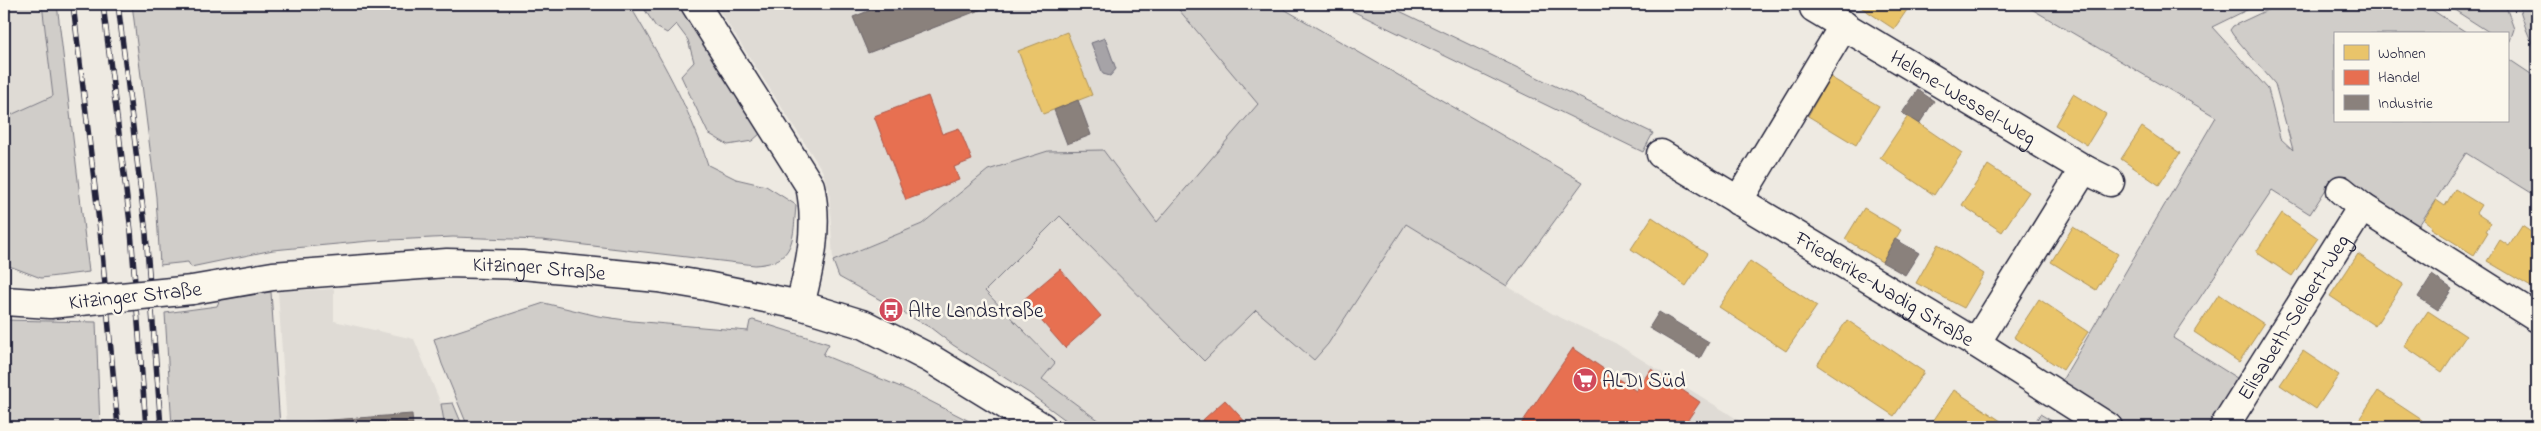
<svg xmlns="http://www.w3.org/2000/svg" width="2541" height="431" viewBox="0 0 2541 431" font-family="'Indie Flower',sans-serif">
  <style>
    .built { fill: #dfdbd5 }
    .green { fill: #d0cdc9; stroke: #797882 }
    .water { fill: #a6a3a7; stroke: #716f7c }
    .homes { fill: #e9c46a; stroke: #ad935c }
    .shops { fill: #e76f51; stroke: #ac584a }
    .industry { fill: #8a817c; stroke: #6b6468 }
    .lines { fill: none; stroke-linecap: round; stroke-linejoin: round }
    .minor-casing { stroke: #22223b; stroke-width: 31 }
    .minor { stroke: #fbf7ec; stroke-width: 28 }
    .rail-casing { stroke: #22223b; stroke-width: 5.5 }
    .rail { stroke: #fbf7ec; stroke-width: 4; stroke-dasharray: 11; stroke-linecap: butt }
    .minor-bridge-casing { stroke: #22223b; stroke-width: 31; stroke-linecap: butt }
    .minor-bridge { stroke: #fbf7ec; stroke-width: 28 }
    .labels { text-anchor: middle; stroke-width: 5; stroke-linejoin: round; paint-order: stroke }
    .street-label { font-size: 21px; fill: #22223b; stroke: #fbf7ec }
    .poi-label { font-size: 21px; fill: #22223b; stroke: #fbf7ec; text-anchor: start }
  </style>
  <rect width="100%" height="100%" fill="#eeeae2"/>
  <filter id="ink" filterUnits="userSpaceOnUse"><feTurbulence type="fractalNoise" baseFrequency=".02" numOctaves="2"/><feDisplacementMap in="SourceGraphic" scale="10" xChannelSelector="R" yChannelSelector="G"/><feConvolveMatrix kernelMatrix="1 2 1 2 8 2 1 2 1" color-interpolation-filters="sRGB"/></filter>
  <g filter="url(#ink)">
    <path class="built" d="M4,4h38l11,92 -49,22z
      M715,4h458l86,100 -102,119 -54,-73 -115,20 -66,54 -89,37 -4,-71 -7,-20z
      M1060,216l144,144 52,-51 58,51 14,-16 78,-120 147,90 62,29 135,84h-643l-65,-48 13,-16 -70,-73z
      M334,289v32l80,18 27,65 4,23h-158l-9,-136z"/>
    <path class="green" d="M42,4h15l32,268 -48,6 -37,-14v-146l49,-22z
      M132,4h497c30,51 61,104 79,161l28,14 30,7 30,19c-3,32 0,58 -41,60l-213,-25 -89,-3 -83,4 -97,9 -82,17 -3,-5 -28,3 -4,-68z
      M641,4h47l73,129 -9,8 -24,4 -20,-12 -27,-57 13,-14 -6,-22 -12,-16 -9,9 -11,-6z
      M1174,4h104l6,5 299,173 -76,104 -101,-62 -78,120 -14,16 -58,-50 -52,51 -144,-145 -75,75 70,72 -13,16 65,48h-32l-46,-34 -76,-48 -22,-17 -92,-51 -6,-16 89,-37 66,-54 60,-19 55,-1 54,72 101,-118z
      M1338,4h47l268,129 -10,19z
      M2023,4h236l-47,23 56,62 12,49 13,12 -18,-66 -42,-49 -3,-5 3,-4 47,-22h143l46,30h-134v87h172v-63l30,20v119l-71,-44 -50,77 -82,-53 -24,37 -38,-24 -99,148 67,42 -32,47h-78l-70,-43 156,-267z
      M2445,4h60l9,25 -4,12 -3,-1v-6h-15z
      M2518,4h19v51l-11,-26z
      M271,292l9,135h-108l-7,-114 52,-7 3,-7z
      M544,303l54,13 34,5 116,10 2,-10 3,-1 76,24 -6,11 85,35 73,37h-513l-26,-63 -8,-25z
      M4,320l92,2 4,105h-96z
      M453,403l10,24h-18l-4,-23z
      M2040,414l22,13h-30z"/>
    <path class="water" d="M1105,38l11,31 -6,7 -7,-2 -12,-31z"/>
    <path class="homes" d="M1856,4h55l-17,25z
      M1067,32l25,63 -49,19 -25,-63z
      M1830,77l49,29 -23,39 -48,-29z
      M2073,94l33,20 -19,31 -32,-20z
      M1908,116l54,37 -28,42 -54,-37z
      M2142,127l38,26 -21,32 -38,-26z
      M1988,165l41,27 -27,40 -40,-27z
      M2455,189l26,16 -5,8 15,10 -5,8 2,1 -14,23 -43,-27 1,-2 -8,-6 12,-20 9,6z
      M1864,208l37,22 -19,32 -37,-23z
      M2282,213l36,25 -26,38 -36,-24z
      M1652,217l55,37 -21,32 -55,-37z
      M2522,226l15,10 -1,54 -49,-29 13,-21 9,6z
      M2073,227l45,27 -22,36 -45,-28z
      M1938,244l46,30 -20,34 -48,-25z
      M2358,254l45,30 -28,42 -45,-30z
      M1750,261l67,45 -31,45 -67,-44z
      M2219,294l45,30 -25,38 -45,-30z
      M2039,299l49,33 -25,38 -49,-33z
      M2428,311l38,25 -24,36 -38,-26z
      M1847,320l77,52 -30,44 -77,-51z
      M2303,351l36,24 -23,34 -36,-24z
      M1954,390l56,37h-81z
      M2378,391l44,29 -5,7h-63z
      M2537,414v13h-5l-2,-1z"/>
    <path class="shops" d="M928,96l14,38 17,-6 13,32 -18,7 5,13 -53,20 -32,-84z
      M1060,269l41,47 -36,32 -42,-48z
      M1573,348l63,43 15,-22 49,33 -15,22 5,3h-171z
      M1225,400l25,27h-55z"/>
    <path class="industry" d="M886,4h109l-127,49 -15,-36z
      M1918,90l16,11 -15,23 -17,-11z
      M1078,100l13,35 -24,9 -13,-34z
      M1895,239l24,14 -14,22 -23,-13z
      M2432,275l20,14 -14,21 -20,-13z
      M1659,312l50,30 -9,16 -51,-30z
      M412,414l1,13h-109v-5z"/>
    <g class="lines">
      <defs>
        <g id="minor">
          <path d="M695,4l115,182c9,41 0,80 -10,119"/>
          <path id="s1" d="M1814,8l270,161 26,13"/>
          <path id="s2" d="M1661,154l315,189 132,84"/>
          <path d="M2341,190l21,17 175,111"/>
          <path d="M1738,201l106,-176"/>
          <path id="s3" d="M192,290l81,-14 174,-13 75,2 136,13 48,8 94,19 65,20 66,34 111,68"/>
          <path d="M4,301l46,3"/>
          <path d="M1976,343l108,-174"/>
          <path id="s4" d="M2224,427l138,-220"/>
        </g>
      </defs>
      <use href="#minor" class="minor-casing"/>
      <use href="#minor" class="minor"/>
      <defs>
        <path id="rail" d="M73,4l27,226 18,197
          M103,4l28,227 15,196
          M118,4l28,230 15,193"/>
      </defs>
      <use href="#rail" class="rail-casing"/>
      <use href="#rail" class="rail"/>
      <defs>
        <path id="minor-bridge" d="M50,304l142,-14"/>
      </defs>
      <use href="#minor-bridge" class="minor-bridge-casing"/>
      <use href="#minor-bridge" class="minor-bridge"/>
    </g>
  </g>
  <defs>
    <symbol id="bus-disc" viewBox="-11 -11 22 22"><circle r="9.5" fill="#d1495b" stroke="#fbf7ec"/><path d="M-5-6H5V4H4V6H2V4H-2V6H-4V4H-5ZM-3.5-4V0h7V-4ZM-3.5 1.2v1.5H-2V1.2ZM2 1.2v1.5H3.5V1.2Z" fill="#fff"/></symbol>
    <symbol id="supermarket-disc" viewBox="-11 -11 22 22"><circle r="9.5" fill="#d1495b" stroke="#fbf7ec"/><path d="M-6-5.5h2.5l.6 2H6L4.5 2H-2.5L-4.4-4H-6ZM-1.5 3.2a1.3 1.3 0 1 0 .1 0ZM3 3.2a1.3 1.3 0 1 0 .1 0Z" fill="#fff"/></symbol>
  </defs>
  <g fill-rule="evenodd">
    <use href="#bus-disc" x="877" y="296" width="28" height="28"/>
    <use href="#supermarket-disc" x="1571" y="366" width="28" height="28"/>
  </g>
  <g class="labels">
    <g class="street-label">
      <text dy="7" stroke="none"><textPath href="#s1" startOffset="174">Helene-Wessel-Weg</textPath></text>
      <text dy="7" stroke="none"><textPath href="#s3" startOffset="349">Kitzinger Straße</textPath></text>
      <text dy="7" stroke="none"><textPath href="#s2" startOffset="261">Friederike-Nadig Straße</textPath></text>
      <text transform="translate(135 295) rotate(-6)" y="7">Kitzinger Straße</text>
      <text dy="7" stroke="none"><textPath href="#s4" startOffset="130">Elisabeth-Selbert-Weg</textPath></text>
    </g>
    <g class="poi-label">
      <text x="908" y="317">Alte Landstraße</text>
      <text x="1602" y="387">ALDI Süd</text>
    </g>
  </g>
  <rect width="2541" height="431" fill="none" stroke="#fbf7ec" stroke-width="20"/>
  <rect x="10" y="10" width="2521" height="411" fill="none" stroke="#22223b" stroke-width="2" filter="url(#ink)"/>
  <rect x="2334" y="32" width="175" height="90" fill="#fbf7ec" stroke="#a4a2a5"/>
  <rect x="2344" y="45" width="25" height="15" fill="#e9c46a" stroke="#a4a2a5"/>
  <text x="2378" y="58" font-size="15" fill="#22223b">Wohnen</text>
  <rect x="2344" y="70" width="25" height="15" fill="#e76f51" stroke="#a4a2a5"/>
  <text x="2378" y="82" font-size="15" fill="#22223b">Handel</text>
  <rect x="2344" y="95" width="25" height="15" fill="#8a817c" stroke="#a4a2a5"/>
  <text x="2378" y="108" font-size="15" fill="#22223b">Industrie</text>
</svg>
